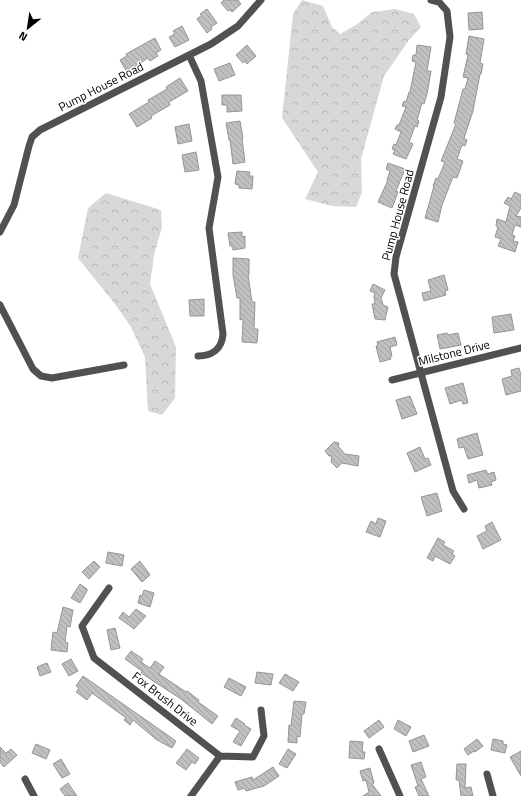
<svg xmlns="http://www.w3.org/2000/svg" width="521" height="796" viewBox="0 0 521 796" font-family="'Titillium Web',sans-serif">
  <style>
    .forest { fill: url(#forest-crowns) }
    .building { fill: url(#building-back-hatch); stroke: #959595 }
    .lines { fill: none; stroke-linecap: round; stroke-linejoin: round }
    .minor { stroke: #515151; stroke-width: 7 }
    .labels { text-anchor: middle; stroke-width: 3; stroke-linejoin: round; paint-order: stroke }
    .street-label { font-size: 12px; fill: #000; stroke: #fff }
  </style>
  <defs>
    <pattern id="forest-crowns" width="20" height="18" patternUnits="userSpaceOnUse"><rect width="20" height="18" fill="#d8d8d8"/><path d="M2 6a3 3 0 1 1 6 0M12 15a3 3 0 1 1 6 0" fill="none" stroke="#b8b8b8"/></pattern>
    <pattern id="building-back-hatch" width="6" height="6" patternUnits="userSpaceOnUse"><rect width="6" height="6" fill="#c0c0c0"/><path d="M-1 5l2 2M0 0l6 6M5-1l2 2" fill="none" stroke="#a3a3a3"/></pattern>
  </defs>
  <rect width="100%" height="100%" fill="#fff"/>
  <path class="forest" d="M302,0l21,6 9,21 8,7 16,-9 16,-13 23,-3 19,5 7,13 -12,13 -25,36 -23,83 1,33 -6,15 -24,-1 -27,-7 13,-27 -36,-54 11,-104z
    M106,193l55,17 1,17 -8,28 -4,29 26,63 -1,51 -13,17 -14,-4 -3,-54 -14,-30 -16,-23 -37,-46 10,-50z"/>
  <path class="building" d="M224,0h14l3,4 -9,8 -2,-2 -2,1 -7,-8z
    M207,9l10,14 -6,4 1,2 -5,4 -10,-14 5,-4 -2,-1z
    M482,12l1,17 -14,1 -1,-17z
    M182,26l7,14 -14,7 -6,-10 6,-3 -2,-3z
    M469,36l15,3 -4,24 3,1 -2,10h-1l-7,37 -9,27 3,2 -2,6 -3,-1 -5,14 6,2 -6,17 -4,-1 -11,28 -4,17 -13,-4 9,-32h-1l3,-8 2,1 7,-17 -4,-1 15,-37 -2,-1 9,-34h2l3,-11 -5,-1 5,-22 -2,-1z
    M155,38l6,12 -5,3 2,3 -8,5 -2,-3 -21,14 -7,-12 7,-4 -1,-2z
    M247,45l9,11 -9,8 -2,-3 -2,2 -7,-8z
    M417,45l14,2 -4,24h4l-4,23 -3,10 -2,-1 -5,17 2,1 -2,6 -2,-1 -6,16 4,2 -7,15 -13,-5 2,-4 -3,-1 2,-5 2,1 5,-13 -6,-3 2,-4h2l7,-18 -4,-1 2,-5 2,1 3,-10h1l6,-30 -4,-1 1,-6h3z
    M230,63l5,12 -16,6 -5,-12z
    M180,78l8,13 -19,11 1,3 -19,11 1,2 -15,9 -8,-13 20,-12 -1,-2 19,-11 -1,-2z
    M222,95h19l1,16 -15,1v-7h-5z
    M240,121l3,17h-1l3,24 -12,2 -3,-24h-1l-3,-17z
    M189,124l3,17 -14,3 -3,-17z
    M196,152l3,18 -14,2 -3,-17z
    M388,163l17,6 -9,22 2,1 -6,16 -14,-6 10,-22h-1l3,-9 -4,-2z
    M237,171l13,1 -1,4h4l-1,13 -13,-1v-3l-4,-1z
    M515,192l6,3v13l-5,8 5,1v10l-6,-2 -3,10 3,1 -2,5 5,1 -3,10 -17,-6 3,-7 -6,-2 3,-10 -2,-1 1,-7 9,3 4,-16 -6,-3 4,-6 3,2z
    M242,232v5l3,-1v12l-12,2 -1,-4h-2l-2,-13z
    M233,258l16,1v16h-1l4,27h3l-1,27h4l-1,14 -15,-1 1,-23 -3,1v-22h-3l-4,-23z
    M444,275l4,15 -3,1 1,4 -22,6 -2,-8 9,-2 -3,-11z
    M373,284l12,6 -4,8 2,7 5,2 -3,13 -10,-1 -3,-15h3l-1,-7 1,-4 -5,-2z
    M204,299v17h-14l-1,-16z
    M511,314l3,16 -20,3 -2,-16z
    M447,333l1,2 10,-2 3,12 -21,4 -3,-14z
    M395,337l2,8 -7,2 2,9 -2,1 1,2 -11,3 -4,-16 2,-1 -1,-3z
    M519,368l2,7v16l-15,4 -4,-16 10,-3 -1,-6z
    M463,383l5,20 -5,1 -1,-4 -12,4 -5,-16z
    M410,396l7,18 -15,5 -6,-19z
    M477,433l6,22 -15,4 -4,-12 -5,1 -2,-9z
    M334,442l5,1 -1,3 7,8 14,2 -1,10 -16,-3 -5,5 -6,-6 1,-6h-3l-4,-5z
    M420,447l5,12 3,-1 3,7 -16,7 -8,-19z
    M486,470l2,4 6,-2 2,8 -5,2 1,3 -13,3 -2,-8 -8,3 -2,-8z
    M437,493l5,18 -15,5 -6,-19z
    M378,518l8,3 -6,16 -14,-5 5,-11 5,3z
    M492,522l9,18 -18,9 -6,-13 10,-5 -2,-5z
    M438,538l7,4 -2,3 11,6 -2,3 3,2 -5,8 -15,-8 -2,5 -6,-3z
    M108,552l16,3 -2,11 -16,-3z
    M94,561l6,6 -11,12 -7,-7z
    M140,561l10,14 -8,7 -11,-13z
    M80,584l7,5v2l-7,12 -9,-5z
    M144,590l10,3 -4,14 -12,-4 2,-8 2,1z
    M63,607l10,3 -3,17 -3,-1 -2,16 3,1 -1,9 -16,-2 2,-18 4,1z
    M136,609l10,7 -12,13 -15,-11 4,-6 6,5z
    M115,628l5,20 -9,2 -4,-20z
    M131,651l12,8 -2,3 9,6 5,-7 9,6 -5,7 27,18 1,-1 12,9 -1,2 20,14 -6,8 -31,-25 -40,-26 1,-2 -17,-12z
    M71,659l7,12 -9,5 -7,-12z
    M47,663l4,9 -11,4 -3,-9z
    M257,672l16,2 -2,11 -16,-2z
    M285,674l14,8 -6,9 -14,-8z
    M83,676l93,65 -4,7 -15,-8 -24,-20 -3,5 -6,-5 2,-2 -34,-25 -5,7 -11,-8 3,-4 -3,-2z
    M229,678l17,9 -5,9 -17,-9z
    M294,701l12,1 -2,12h-2l-2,23 -3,-1v7l-9,-1 1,-17 2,1z
    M236,718l9,6 -1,1 7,4 -10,17 -8,-4 7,-11 -9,-5z
    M379,720l5,7 -15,11 -5,-7z
    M398,720l13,7 -5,9 -12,-7z
    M424,735l5,11 -16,6 -4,-11z
    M477,739l6,7 -8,6 -1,-1 -6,4 -4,-6z
    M493,739l10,2v3l4,1 -2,8 -14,-3z
    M350,741l13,1 -1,10h3l-1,7 -15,-1z
    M36,744l14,6 -4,9 -14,-6z
    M0,747l6,6 5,-4 6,6 -13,12 -4,-5z
    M187,749l12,9 -4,6 -3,-2 -6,8 -10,-7z
    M288,749l8,5 -9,14 -8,-4z
    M521,751v25l-11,-19z
    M61,759l9,15 -8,4 -9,-14z
    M421,762l5,15 -5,2 8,17h-10l-4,-9 3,-1 -7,-21z
    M457,764h9l-1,24 6,-1 2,9h-12l-2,-16h-3z
    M273,767l6,9 -15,10 -18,5 -1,-3 -7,2 -3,-8 17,-5 1,3z
    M370,768l4,15 -2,1 9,12h-18l6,-4 -3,-12 -3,1 -3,-10z
    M68,783l9,13h-12l-5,-7z"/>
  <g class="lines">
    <path class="minor" d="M431,0l8,2 8,9 3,26 -9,60 -45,160 -2,17 59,217 11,18
      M189,55l12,26 17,96 -9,51 14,106c-1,15 -11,22 -25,22
      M0,232l14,-27 15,-59 3,-9 8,-7 171,-86 27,-18 23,-26
      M0,305l33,64 8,7 11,2 72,-13
      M392,380l129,-32
      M109,588l-27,38 12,32 126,98 33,1 11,-21 -3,-26
      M379,749l21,47
      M487,774l6,22
      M25,779l9,17
      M191,796l29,-40"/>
  </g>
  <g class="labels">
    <g class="street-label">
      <text transform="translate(101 87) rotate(-27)" y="4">Pump House Road</text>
      <text transform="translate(398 215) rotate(-75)" y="4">Pump House Road</text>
      <text transform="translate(454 353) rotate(-14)" y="4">Milstone Drive</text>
      <text transform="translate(165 699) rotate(38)" y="4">Fox Brush Drive</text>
    </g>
  </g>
  <g transform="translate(28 28) rotate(210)" stroke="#ffffff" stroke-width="3" paint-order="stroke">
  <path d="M0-3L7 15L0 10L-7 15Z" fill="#000000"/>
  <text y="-6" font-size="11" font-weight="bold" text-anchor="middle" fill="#000000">N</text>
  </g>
</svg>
